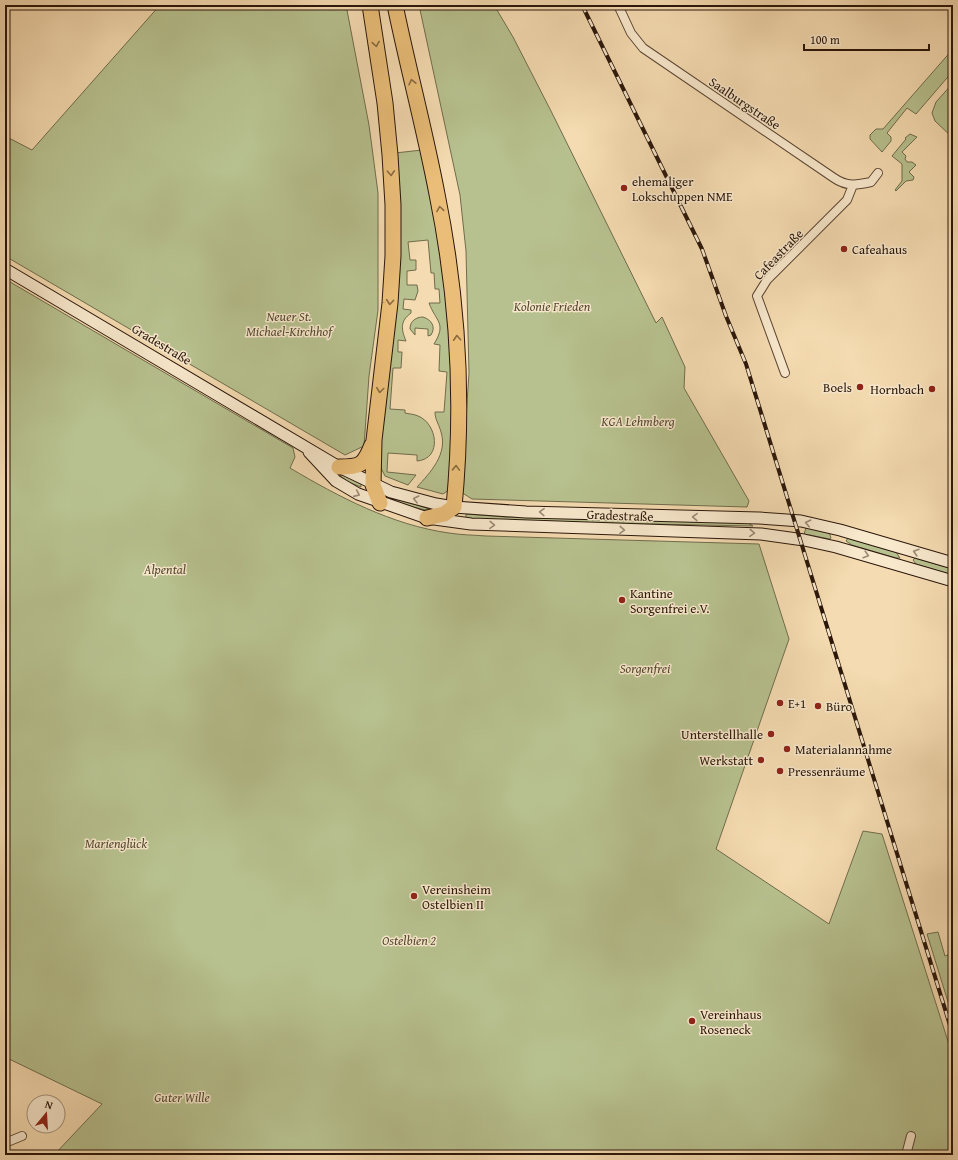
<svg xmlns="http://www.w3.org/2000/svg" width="958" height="1160" viewBox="0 0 958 1160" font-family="'Gentium Book Plus',serif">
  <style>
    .green { fill: #b7c18f; stroke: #706c4c }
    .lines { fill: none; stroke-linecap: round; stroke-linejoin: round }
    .street-casing { stroke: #5d4734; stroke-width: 10 }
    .secondary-casing { stroke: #2a160a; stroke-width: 13 }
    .highway-casing { stroke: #2a160a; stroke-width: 17 }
    .street { stroke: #f8e8cc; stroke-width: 8 }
    .secondary { stroke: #f8e8cc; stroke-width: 11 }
    .highway { stroke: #eabe78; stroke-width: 15 }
    .rail-casing { stroke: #2a160a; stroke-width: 4 }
    .rail { stroke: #f8e8cc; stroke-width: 2.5; stroke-dasharray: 8; stroke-linecap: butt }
    .oneway { stroke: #8a6a41 }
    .oneway2 { stroke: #9b8a75 }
    .poi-dot { fill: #8f2418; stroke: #f8e8cc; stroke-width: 1.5 }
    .labels { text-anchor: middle; stroke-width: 3; stroke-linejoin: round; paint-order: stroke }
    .street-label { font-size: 13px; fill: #2a160a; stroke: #f8e8cc }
    .poi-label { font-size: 13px; fill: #2a160a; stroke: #f8e8cc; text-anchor: start }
    .park-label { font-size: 13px; font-style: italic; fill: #544932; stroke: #f8e8cc }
  </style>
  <rect width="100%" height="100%" fill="#f5dbb1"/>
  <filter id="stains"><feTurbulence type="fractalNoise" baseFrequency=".005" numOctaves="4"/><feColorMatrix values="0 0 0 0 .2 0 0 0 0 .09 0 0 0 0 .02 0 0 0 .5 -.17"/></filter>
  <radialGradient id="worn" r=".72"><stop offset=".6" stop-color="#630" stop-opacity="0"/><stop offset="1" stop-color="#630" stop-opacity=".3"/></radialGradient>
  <path class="green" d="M160,5h186l23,120 9,68v117l-9,66 -5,70 -19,9 -340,-199v-120l27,14z
    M419,5h75l19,32 38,74 105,212 6,-6 23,50 -1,21 65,113 -2,6 -275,-8 -11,-7 8,-119 -3,-122 -6,-56z
    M953,49v22l-37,43 -9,-6 -20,25 4,4v4l-9,11 -12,-13v-4l6,-6h7z
    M953,83v55l-18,-17 -3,-8 4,-11z
    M910,134l7,3 -15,15 4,4 -1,3 2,3h5l4,3 -7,7 5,5 -1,3 -7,1 -10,10 -1,-1 7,-9v-17l-10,-8 14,-17 -1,-1z
    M422,150l24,126 8,132 -5,82 -6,4 -26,-7c13,-14 31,-33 24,-55 -2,-8 -6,-12 -6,-20h9l3,-40 -8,-1 1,-26 -6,-1c13,-21 2,-22 -5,-41h11l-1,-14h-4l-1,-16h-3l-3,-33 -20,2 2,18h6v10l-9,1v14h10l1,6 -3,9 -11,-1 -1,10 8,1v3c-11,8 -10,16 -5,28l-8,-1v12h4l-1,16h-8l-3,41 15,1v3c4,1 9,1 13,3 19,7 25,43 -1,45v-6l-29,-2 -1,19 29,3 -8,10 -23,-9 -6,-12 16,-311z
    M5,279l288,169 2,9 -5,11c49,29 102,57 159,65 12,2 25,2 37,3l273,8 30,95 -73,210 113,75 34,-93 19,3 71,223v98h-899l48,-51 -97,-47z
    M423,317c9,3 13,10 8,18l-3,1v-7l-13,-1v7l-5,-6c0,-8 6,-12 13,-12z
    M338,472l23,12v3l-13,-5 -11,-9z
    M389,498l10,1 33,11 -2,1 -26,-6z
    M466,514l39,3 243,6 5,3 -248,-5 -39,-3z
    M806,528l23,4 2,6 -1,1 -26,-5z
    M848,538l48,14 4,6h-4l-44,-13 -6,-4z
    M915,558l38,11v7l-37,-12 -3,-4z
    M938,932l7,24 8,-3v65l-26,-84z"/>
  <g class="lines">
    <defs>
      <path id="street" d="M618,5l13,28 12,15 191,130c13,9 23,7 37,4l7,-9
        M785,373l-28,-77 10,-16 80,-80 6,-15
        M5,1143l17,-7
        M906,1155l5,-19"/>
      <path id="secondary" d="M5,269l334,198 52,25 45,12 18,3 72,5 233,6 42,3 39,9 113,33
        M309,452l27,29 22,13 69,24 44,6 290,10 43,6 32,7 117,34"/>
      <path id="highway" d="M370,5l15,98 5,52 3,50v51l-3,47 -16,137 -1,45 7,18
        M395,5c13,63 30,126 42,189 21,103 27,209 17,313l-10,7 -17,4
        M339,467c22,0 25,-2 33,-22"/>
    </defs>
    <use href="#street" class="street-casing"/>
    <use href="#secondary" class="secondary-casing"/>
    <use href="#highway" class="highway-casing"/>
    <use href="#street" class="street"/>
    <use href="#secondary" class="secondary"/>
    <use href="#highway" class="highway"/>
    <defs>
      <path id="rail" d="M582,5l120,244 24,67 20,48 207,671"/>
    </defs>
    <use href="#rail" class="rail-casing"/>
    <use href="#rail" class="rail"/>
  </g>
  <defs><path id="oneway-chevron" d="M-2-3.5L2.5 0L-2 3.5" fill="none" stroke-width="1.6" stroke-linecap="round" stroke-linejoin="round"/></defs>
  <g class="oneway">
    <use href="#oneway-chevron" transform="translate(376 44) rotate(81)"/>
    <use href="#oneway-chevron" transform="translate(412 82) rotate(-103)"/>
    <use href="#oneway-chevron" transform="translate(391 173) rotate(87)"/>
    <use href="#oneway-chevron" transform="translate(440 209) rotate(-99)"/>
    <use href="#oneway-chevron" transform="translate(390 302) rotate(95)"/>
    <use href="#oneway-chevron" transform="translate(457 338) rotate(-94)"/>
    <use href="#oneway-chevron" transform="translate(380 390) rotate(97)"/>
    <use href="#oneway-chevron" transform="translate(456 468) rotate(-88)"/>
  </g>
  <g class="oneway2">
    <use href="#oneway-chevron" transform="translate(357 494) rotate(24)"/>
    <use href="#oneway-chevron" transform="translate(416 499) rotate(-166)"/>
    <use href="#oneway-chevron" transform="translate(542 512) rotate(-178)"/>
    <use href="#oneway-chevron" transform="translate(695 517) rotate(-179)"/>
    <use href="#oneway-chevron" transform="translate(808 523) rotate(-167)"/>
    <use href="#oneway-chevron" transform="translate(492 525) rotate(2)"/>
    <use href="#oneway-chevron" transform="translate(622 530) rotate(2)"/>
    <use href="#oneway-chevron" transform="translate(752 533) rotate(4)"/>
    <use href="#oneway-chevron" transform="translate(916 552) rotate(-163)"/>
    <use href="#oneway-chevron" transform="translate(866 555) rotate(17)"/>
  </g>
  <g class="poi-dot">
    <circle cx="624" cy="188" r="4"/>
    <circle cx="844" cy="249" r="4"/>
    <circle cx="860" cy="387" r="4"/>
    <circle cx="932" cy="389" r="4"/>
    <circle cx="622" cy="600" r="4"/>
    <circle cx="780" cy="703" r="4"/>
    <circle cx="818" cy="706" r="4"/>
    <circle cx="771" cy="734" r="4"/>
    <circle cx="787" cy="749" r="4"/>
    <circle cx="761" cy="760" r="4"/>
    <circle cx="780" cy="771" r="4"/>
    <circle cx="414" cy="896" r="4"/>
    <circle cx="692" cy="1021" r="4"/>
  </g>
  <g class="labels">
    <g class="street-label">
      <text transform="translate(745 103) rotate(34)" y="5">Saalburgstraße</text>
      <text transform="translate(778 254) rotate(-46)" y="5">Cafeastraße</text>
      <text transform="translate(162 344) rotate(31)" y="5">Gradestraße</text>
      <text transform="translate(620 515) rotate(2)" y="5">Gradestraße</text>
    </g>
    <g class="poi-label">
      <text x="632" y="186">ehemaliger<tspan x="632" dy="15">Lokschuppen NME</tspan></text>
      <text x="852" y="254">Cafeahaus</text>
      <text x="852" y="392" text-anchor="end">Boels</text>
      <text x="924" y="394" text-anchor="end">Hornbach</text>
      <text x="630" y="598">Kantine<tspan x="630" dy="15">Sorgenfrei e.V.</tspan></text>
      <text x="788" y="708">E+1</text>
      <text x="826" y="711">Büro</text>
      <text x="763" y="739" text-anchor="end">Unterstellhalle</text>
      <text x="795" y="754">Materialannahme</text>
      <text x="753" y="765" text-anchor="end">Werkstatt</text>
      <text x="788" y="776">Pressenräume</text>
      <text x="422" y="894">Vereinsheim<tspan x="422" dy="15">Ostelbien II</tspan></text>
      <text x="700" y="1019">Vereinhaus<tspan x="700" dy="15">Roseneck</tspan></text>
    </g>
    <g class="park-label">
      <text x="552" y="311">Kolonie Frieden</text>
      <text x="289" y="321">Neuer St.<tspan x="289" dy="15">Michael-Kirchhof</tspan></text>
      <text x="638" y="426">KGA Lehmberg</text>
      <text x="165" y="574">Alpental</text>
      <text x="645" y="673">Sorgenfrei</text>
      <text x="116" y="848">Marienglück</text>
      <text x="409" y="945">Ostelbien 2</text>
      <text x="182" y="1102">Guter Wille</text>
    </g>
  </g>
  <rect width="958" height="1160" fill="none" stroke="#f5dbb1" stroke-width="20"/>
  <rect x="6" y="6" width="946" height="1148" fill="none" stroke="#2a160a" stroke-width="2"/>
  <rect x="10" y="10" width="938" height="1140" fill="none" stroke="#2a160a"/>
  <g transform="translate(46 1114) rotate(18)"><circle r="19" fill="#f8e8cc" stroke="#a6947e"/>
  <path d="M0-3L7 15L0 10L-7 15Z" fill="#8f2418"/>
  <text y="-6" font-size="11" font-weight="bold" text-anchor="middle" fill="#2a160a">N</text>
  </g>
  <path d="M804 44v6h125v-6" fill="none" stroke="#2a160a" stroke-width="2"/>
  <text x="810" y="44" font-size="12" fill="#2a160a" stroke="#f8e8cc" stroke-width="3" paint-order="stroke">100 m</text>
  <rect width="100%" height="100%" filter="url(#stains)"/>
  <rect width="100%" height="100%" fill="url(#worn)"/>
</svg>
